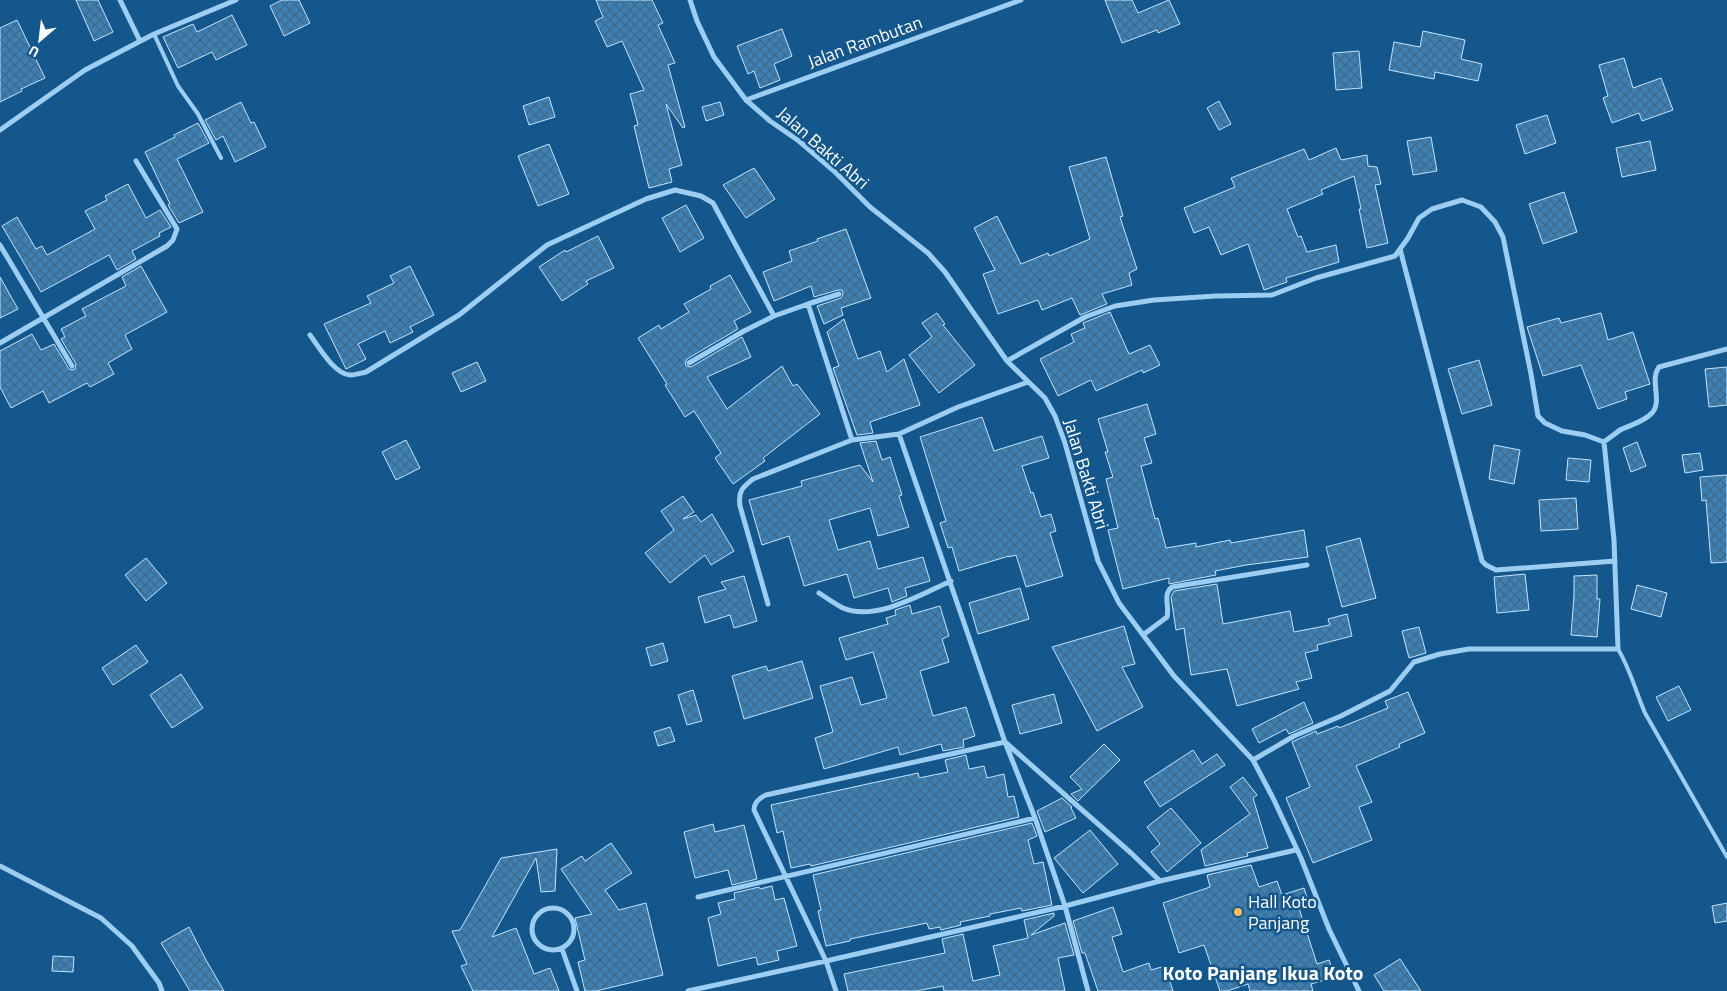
<svg xmlns="http://www.w3.org/2000/svg" width="1727" height="991" viewBox="0 0 1727 991" font-family="'Titillium Web',sans-serif">
  <style>
    .building { fill: url(#building-cross-hatch); stroke: #c4e4fc }
    .lines { fill: none; stroke-linecap: round; stroke-linejoin: round }
    .lane { stroke: #9dcdf0; stroke-width: 4 }
    .street { stroke: #9dcdf0; stroke-width: 5 }
    .poi-dot { fill: #ffbc5c; stroke: #14578d; stroke-width: 2 }
    .labels { text-anchor: middle; stroke-width: 5; stroke-linejoin: round; paint-order: stroke }
    .street-label { font-size: 18px; fill: #fff; stroke: #14578d }
    .poi-label { font-size: 18px; fill: #fff; stroke: #14578d; text-anchor: start }
    .quarter-label { font-size: 20px; font-weight: bold; fill: #fff; stroke: #14578d }
  </style>
  <defs>
    <pattern id="building-cross-hatch" width="8" height="8" patternUnits="userSpaceOnUse" patternTransform="scale(1.25)"><rect width="8" height="8" fill="#3c81b6"/><path d="M0 0l8 8M0 8l8-8" fill="none" stroke="#436986"/></pattern>
  </defs>
  <rect width="100%" height="100%" fill="#14578d"/>
  <path class="building" d="M76,0h22l15,32 -19,9z
    M282,0h17l11,23 -26,13 -14,-30z
    M596,0h56l11,23 -5,2 17,38 -7,2 17,62 -2,1 -17,-24 16,61 -13,4 3,13 -23,6 -15,-62 4,-1 -8,-31 14,-4 -22,-49 -15,6 -12,-26 8,-4z
    M1105,0h27l6,13 31,-13 11,24 -22,9 -1,-3 -35,13z
    M232,15l15,30 -31,15 -4,-8 -34,16 -15,-31 30,-13 4,8z
    M17,20l28,58 -24,11 1,2 -22,11v-74z
    M782,29l10,27 -18,8 6,16 -20,8 -6,-17 -6,3 -11,-28z
    M1423,31l42,9 -4,19 21,5 -4,17 -43,-9 -1,7 -45,-9 5,-28 26,5z
    M1359,51l3,37 -26,2 -3,-37z
    M1624,58l9,30 28,-10 12,32 -31,11 -3,-8 -27,10 -9,-25 5,-2 -9,-31z
    M549,97l6,20 -26,8 -6,-19z
    M1219,101l12,23 -12,6 -12,-22z
    M241,102l10,21 3,-1 12,25 -31,15 -12,-26 -7,4 -11,-20z
    M720,102l4,13 -18,6 -4,-14z
    M1547,115l9,28 -31,11 -9,-29z
    M198,123l11,20 -32,16 26,53 -24,11 -11,-18 2,-1 -25,-52 30,-15 -1,-2z
    M1431,137l6,34 -24,4 -6,-34z
    M1650,141l6,29 -34,7 -6,-29z
    M549,144l20,50 -31,12 -20,-50z
    M1336,148l5,12 26,-5 1,11 9,1 4,17 -6,1 13,58 -21,5 -8,-39h2l-7,-33 -33,14 2,4 -36,15 11,28 3,-1 6,16 29,-7 3,17 -53,16 1,4 -23,8 -16,-46 -27,11 -12,-28 -15,6 -10,-25 51,-21 -4,-9 73,-29 5,11z
    M1106,157l17,59 -3,1 17,52 -8,4 3,12 -30,9 5,10 -27,11 -8,-17 -30,12 -4,-10 -40,14 -15,-40 12,-4 -21,-42 23,-12 24,48 27,-11 1,3 41,-17 -21,-72z
    M754,168l21,31 -29,19 -23,-33z
    M128,184l18,34 14,-8 11,17 -12,6 1,3 -28,15 4,8 -19,11 -8,-15 -68,37 -39,-66 15,-9 19,32 6,-3 5,9 48,-26 -10,-18 22,-11 -2,-4z
    M1564,192l13,40 -34,12 -14,-40z
    M686,205l18,33 -24,14 -18,-34z
    M846,229l25,69 -30,10 2,7 -19,9 -7,-18 24,-8 2,-4 -1,-4h-4l-24,7 -3,-11 -37,15 -11,-29 29,-11 -3,-10 29,-10 -1,-2z
    M598,236l16,32 -28,13 2,3 -26,17 -23,-34 26,-17 1,2z
    M141,266l26,46 -42,23 7,14 -24,14 6,11 -24,13 -3,-4 -38,20 -6,-12 -32,17 -11,-21v-36l32,-17 9,16 13,-6 15,25 3,1 3,-1 1,-5 -15,-25 4,-2 -4,-8 25,-13 -4,-7 44,-23 -4,-9z
    M410,266l24,49 -24,12 3,5 -23,11 -5,-12 -27,13 8,15 -20,10 -22,-45 47,-21 -4,-7 27,-13 -4,-7z
    M730,275l21,37 -17,9 4,8 -51,30 -2,4 1,3 5,1 51,-30 9,20 -44,20 20,32 55,-43 11,20 4,-2 23,30 -57,44 2,3 -32,23 -18,-26 6,-5 -27,-42 -9,6 -20,-32 2,-1 -29,-46 21,-13 2,4 28,-17 -5,-8 27,-15 -1,-3z
    M0,277l18,32 -18,9z
    M1110,312l19,42 21,-9 10,20 -17,8 -1,-3 -46,21 -5,-11 -33,16 -18,-37 34,-17 -3,-8 14,-6 -2,-5z
    M937,313l8,11 -2,1 32,40 -36,28 -30,-38 23,-18 -10,-14z
    M1601,313l7,27 25,-8 17,52 -25,8 2,7 -29,10 -17,-44 -38,11 -16,-49 32,-9 2,5z
    M844,319l14,40 22,-8 7,21 17,-13 16,46 -50,17 3,11 -16,2 -24,-67 6,-2 -12,-34z
    M1479,360l13,45 -30,9 -14,-45z
    M477,362l9,19 -25,11 -9,-19z
    M1727,367v38l-18,2 -4,-38z
    M1147,404l9,30 -12,4 8,25 -11,3 14,53 3,-1 8,30 30,-5v4l34,-7 1,3 73,-13 4,27 -62,8 -31,6 1,4 -47,9v-6l-46,11 -15,-59 10,-2 -12,-49 7,-2 -8,-25h3l-10,-33z
    M982,417l12,34 48,-15 7,22 -27,8 9,27 2,-1 8,25 10,-3 5,17 -6,2 13,43 -37,11 -10,-32 -7,2v-1l-50,15 -7,-24 -4,1 -8,-25 6,-2 -26,-84z
    M406,440l14,28 -24,12 -14,-28z
    M876,441l6,19 8,-3 12,38 -3,1 10,31 -31,9 -8,-28 -41,12 9,30 32,-9 8,28 45,-12 7,24 -25,7 2,8 -15,6 -4,-14 -34,10 -7,-24 -43,12 -15,-50 -27,9 -13,-45 53,-14 -1,-5 59,-16 13,17 -13,-39z
    M1637,442l9,24 -15,6 -8,-24z
    M1494,445l26,5 -6,34 -25,-5z
    M1700,453l3,17 -18,3 -3,-18z
    M1568,458l23,2 -2,22 -23,-2z
    M1727,475v87l-16,1 -5,-63 -4,1 -2,-24z
    M683,496l11,16 -11,7 13,-4 5,7 11,-8 22,37 -23,14 -6,-10 -35,28 -25,-30 29,-23 -13,-19z
    M1576,498l2,31 -37,2 -2,-31z
    M1360,538l16,60 -34,9 -16,-60z
    M146,558l21,25 -21,18 -21,-26z
    M1525,574l4,36 -32,3 -3,-36z
    M1597,575v24h3l-3,38 -26,-2 3,-39v-20z
    M744,576l13,45 -23,7 -4,-13 -25,8 -7,-26 28,-8 -5,-7z
    M1217,584l6,40 67,-13 4,21 36,-7 -2,-6 19,-5 5,22 -35,9 1,5 -13,3 7,25 -16,4 3,7 -62,17 -10,-37 -36,6 -7,-47 -8,2 -5,-33 3,-6z
    M1637,585l30,8 -6,24 -30,-8z
    M1020,588l9,31 -51,15 -9,-31z
    M910,605l2,9 28,-8 9,30 -7,3 7,23 -29,9 13,45 33,-9 9,29 -12,4 1,7 -21,4 -2,-7 -41,11 -2,-8 -74,22 -9,-31 18,-6 -13,-46 32,-9 9,28 26,-7 -14,-46 -27,8 -7,-22 49,-14 -2,-6 10,-3 -1,-5z
    M1124,626l11,38 -13,3 21,40 -46,24 -45,-84z
    M1419,627l7,26 -17,5 -7,-27z
    M663,643l5,18 -17,5 -5,-18z
    M136,645l12,17 -35,23 -11,-17z
    M802,661l11,37 -69,21 -12,-43 34,-10 2,5z
    M181,674l22,34 -31,20 -22,-33z
    M1679,686l12,24 -23,11 -12,-24z
    M693,690l9,31 -15,4 -9,-30z
    M1408,692l17,41 -26,11 1,3 -44,19 16,36 -13,5 13,33 -59,23 -27,-65 24,-11 -18,-45 24,-11 1,3 21,-8 1,2 49,-20 -3,-7z
    M1054,694l8,29 -42,11 -8,-29z
    M1304,702l9,21 -24,11 -3,-5 -27,14 -7,-14z
    M670,727l5,14 -17,5 -4,-14z
    M1104,744l16,16 -42,41 -7,-7 11,-5 -12,-12z
    M1193,750l9,14 15,-10 8,11 -65,42 -16,-25z
    M966,755l3,14 15,-3 3,12 17,-4 4,23 6,-1 5,21 -208,49 -1,-2 -19,4 -8,-37 -6,2 -6,-28 147,-32 1,5 29,-6 -3,-12z
    M1243,777l14,18 -4,3 15,50 -21,5 1,3 -43,10 -4,-16 49,-36 -20,-27z
    M1062,798l10,9 -1,1 5,10 -31,14 -8,-21z
    M1171,808l30,35 -34,29 -16,-20 9,-8 -13,-17z
    M1032,823l5,13 -9,4 6,24 9,-2 9,43 -30,6 -1,-3 -31,6v2l-30,6 1,3 -20,5 -1,-3 -11,2 -2,-6 -77,16v2l-24,5 -8,-35 3,-1 -8,-35z
    M713,824l2,8 29,-7 13,54 -25,6 -4,-15 -33,8 -11,-46z
    M1090,830l28,34 -35,29 -29,-35z
    M611,843l21,30 -27,17 14,20 27,-7 17,72 -67,16h-11l-7,-29 7,-2 -10,-42 17,-4 -31,-45 21,-13 3,5z
    M557,849l-2,42 -14,1 -5,-34 -44,79 24,-9 18,46 16,-6 9,23h-86l-12,-25 6,-2 -15,-33 8,-1 41,-72z
    M1251,865l8,22 18,-6 5,14 22,-7 4,13 -10,4 19,59 12,-4 6,17 -24,7 2,7h-63l-2,-7 -21,7h-7l-16,-46 -25,8 -16,-50 47,-16 -3,-12z
    M772,886l3,14 9,-2 13,48 -20,5 2,9 -21,5 -2,-8 -38,9 -10,-48 13,-4 -3,-11 17,-4 -1,-6 25,-6 1,2z
    M1727,903v18l-12,2 -3,-17z
    M1113,907l9,27 -10,3 11,35 26,-9 2,7 14,-4 8,25h-75l-13,-38h-3l-9,-32z
    M1054,913v3l-23,19 34,-12 9,32 -16,3 7,33h-121l-1,-5 -27,5h-68l-4,-17 101,-21 -3,-14 21,-5 10,47 27,-6 -7,-29 35,-8 -4,-18z
    M189,927l17,33 18,31h-34l-29,-48z
    M53,956l21,1 -1,15 -21,-1z
    M1400,959l21,32h-37l-10,-16z"/>
  <g class="lines">
    <path class="lane" d="M154,34l24,52 20,28 23,44
      M1618,649c12,20 18,43 27,64l82,144"/>
    <path class="street" d="M120,0l20,41
      M690,0l7,21 17,36 32,43 24,21 29,20 35,30 36,36 58,46 17,19 62,89 38,37 10,18 10,27 33,118 21,42 55,73 79,84 20,38 28,60 28,71 30,62
      M746,100l275,-100
      M0,130l85,-60 69,-36 82,-34
      M0,245l72,121
      M1400,249l82,312 4,4 10,5 119,-9
      M839,294l-31,10 44,136
      M310,335c9,12 24,39 40,40 5,0 11,-2 16,-3l93,-57 88,-70 99,-46 29,-9 26,6 12,7 61,113
      M0,343l167,-97 6,-6 4,-11 -41,-68
      M1007,361l78,-44 30,-11 39,-6 62,-4 56,-1 44,-17 79,-22 13,-18 11,-20 13,-9 30,-9 19,7 14,15 8,15 28,137 7,42 7,7 17,8 23,4 19,7
      M689,363l55,-32 30,-15 34,-12
      M899,434l106,308 30,76 30,88 23,85
      M819,593c8,5 16,11 24,15 32,14 79,-14 108,-27
      M768,604l-28,-98c-2,-15 2,-18 13,-27l99,-39 47,-6 59,-27 70,-25
      M1143,635l24,-18c3,-11 -5,-22 5,-30l135,-22
      M1253,760l41,-24 47,-20 49,-25 24,-29 26,-8 29,-5h149l-4,-109 -10,-98c5,-4 11,-8 16,-12 10,-5 24,-8 32,-17 11,-12 -3,-33 7,-46l68,-18
      M0,866l101,52 31,28 27,37 3,8
      M698,897l337,-79
      M532 929a21 21 0 1 1 42 0a21 21 0 1 1-42 0Z
      M562,949l15,42
      M688,991l138,-30 239,-55 95,-25 136,-31
      M836,991l-10,-30 -72,-151c0,-8 5,-12 12,-15l239,-53 126,111 29,28"/>
  </g>
  <circle class="poi-dot" cx="1238" cy="912" r="5"/>
  <g class="labels">
    <g class="street-label">
      <text transform="translate(865 42) rotate(-20)" y="6">Jalan Rambutan</text>
      <text transform="translate(823 148) rotate(41)" y="6">Jalan Bakti Abri</text>
      <text transform="translate(1086 474) rotate(73)" y="6">Jalan Bakti Abri</text>
    </g>
    <g class="poi-label">
      <text x="1248" y="908">Hall Koto<tspan x="1248" dy="21">Panjang</tspan></text>
    </g>
    <g class="quarter-label">
      <text x="1263" y="980">Koto Panjang Ikua Koto</text>
    </g>
  </g>
  <g transform="translate(40 40) rotate(208)" stroke="#14578d" stroke-width="4" paint-order="stroke">
  <path d="M0-4L9 19L0 12L-9 19Z" fill="#ffffff"/>
  <text y="-8" font-size="14" font-weight="bold" text-anchor="middle" fill="#ffffff">U</text>
  </g>
</svg>
